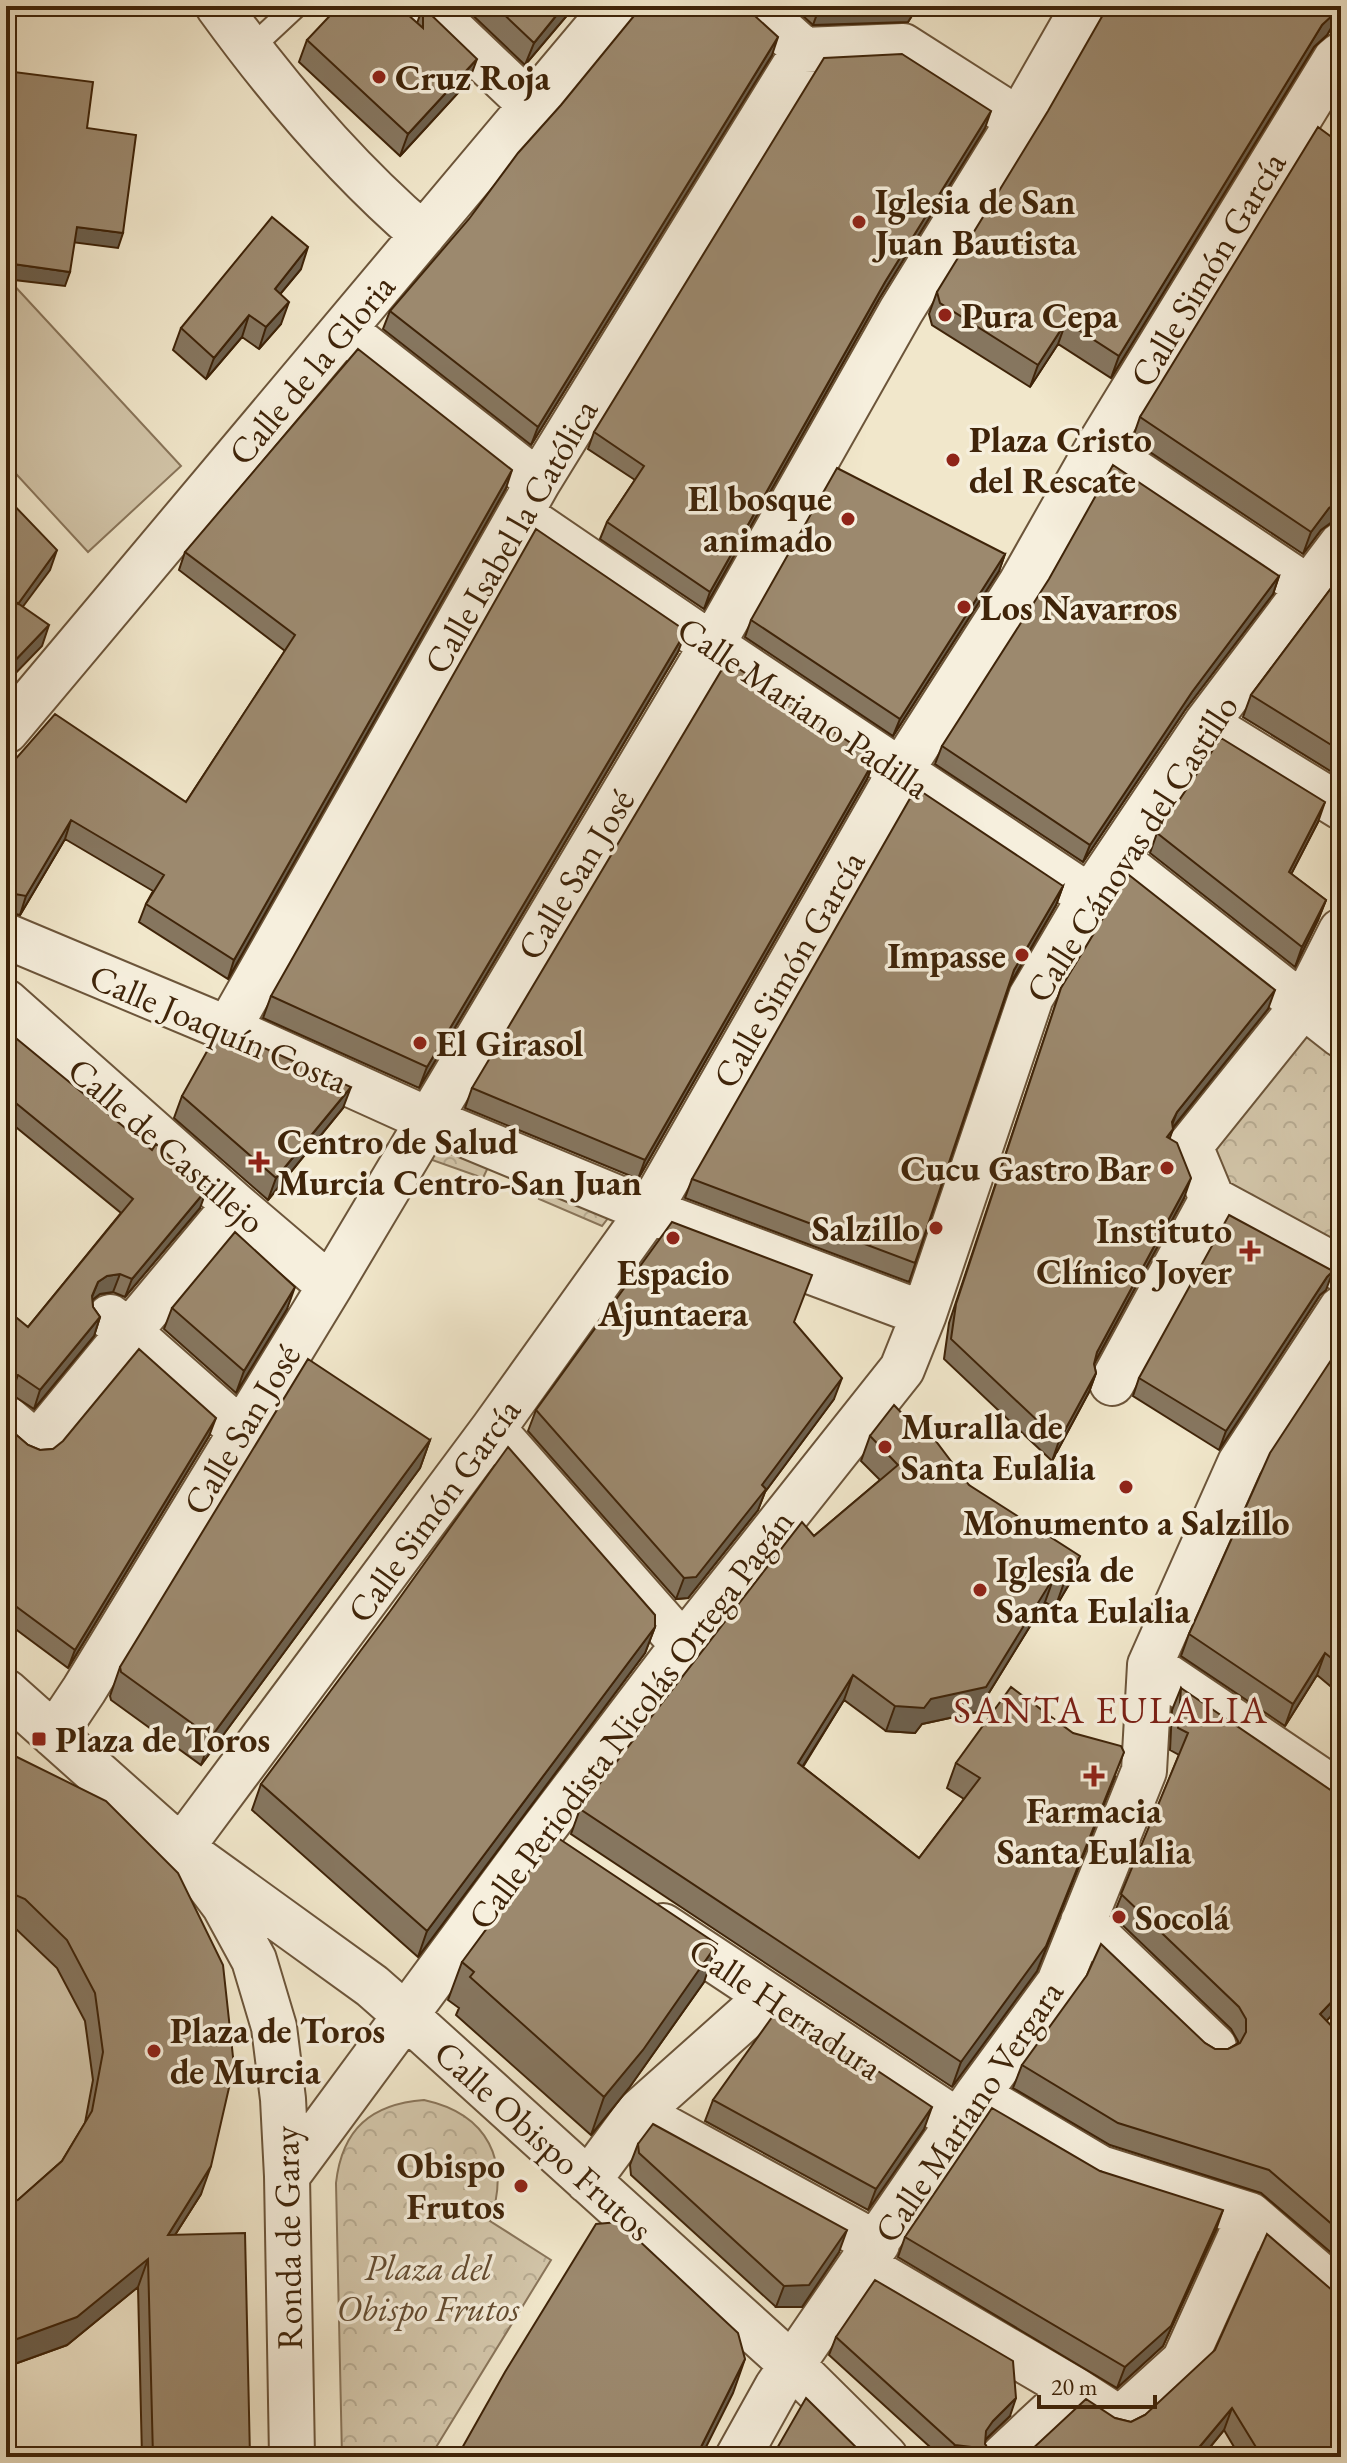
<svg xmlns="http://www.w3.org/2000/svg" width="1347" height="2463" viewBox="0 0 1347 2463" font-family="'EB Garamond',serif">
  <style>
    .park { fill: url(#park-crowns); stroke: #89755a; stroke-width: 2 }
    .pitch { fill: #d3c6aa; stroke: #89755a; stroke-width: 2 }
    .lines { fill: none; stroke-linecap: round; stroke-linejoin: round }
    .lane-casing { stroke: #6c553a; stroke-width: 26 }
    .street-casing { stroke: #6c553a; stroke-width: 48 }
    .lane { stroke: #f6efdd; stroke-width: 22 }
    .street { stroke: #f6efdd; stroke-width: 44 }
    .wall { fill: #86765f; stroke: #3f2409; stroke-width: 2 }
    .shaded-wall { fill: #6d604d; stroke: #3f2409; stroke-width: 2 }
    .building { fill: #9c896e; stroke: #3f2409; stroke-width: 2 }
    .poi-dot { fill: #8f2418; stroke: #f6efdd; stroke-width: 3 }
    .labels { text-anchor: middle; stroke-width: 7; stroke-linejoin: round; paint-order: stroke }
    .poi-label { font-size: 36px; font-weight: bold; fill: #3f2409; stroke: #f6efdd; text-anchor: start }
    .street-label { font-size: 36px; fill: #3f2409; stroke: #f6efdd }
    .park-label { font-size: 36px; font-style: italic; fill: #644c31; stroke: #f6efdd }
    .neighbourhood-label { font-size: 38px; letter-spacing: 2px; fill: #7a1f14; stroke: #f6efdd }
  </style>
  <defs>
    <pattern id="park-crowns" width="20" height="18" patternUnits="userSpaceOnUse" patternTransform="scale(2)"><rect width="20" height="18" fill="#d3c6aa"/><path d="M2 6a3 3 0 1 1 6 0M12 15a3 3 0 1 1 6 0" fill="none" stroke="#b6aa91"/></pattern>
  </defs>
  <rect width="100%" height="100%" fill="#f1e7cb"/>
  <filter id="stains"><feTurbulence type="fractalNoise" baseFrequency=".0025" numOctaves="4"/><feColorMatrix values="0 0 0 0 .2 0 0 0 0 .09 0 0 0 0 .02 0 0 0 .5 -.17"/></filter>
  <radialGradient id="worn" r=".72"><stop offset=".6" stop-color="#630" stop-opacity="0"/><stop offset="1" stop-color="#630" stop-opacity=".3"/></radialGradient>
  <path class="park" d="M1304,1004l37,31v234l-129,-70 -22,-53z
    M434,1128l63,20 -14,30 -65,-23z
    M551,1171l67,34 -16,21 -63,-27z
    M424,2100c64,14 87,61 66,121l61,39 -121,197h-88l-6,-274c6,-54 35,-79 88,-83z"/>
  <path class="pitch" d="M10,281l171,185 -93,86 -82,-89v-179z
    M6,1784l218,310 -23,100 -55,86 -140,87z"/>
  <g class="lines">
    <defs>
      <path id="lane" d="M250,49l46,-43"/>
      <path id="street" d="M218,6c60,83 127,162 205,229
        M427,6l104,99
        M755,6l49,44 99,-4 116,74
        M344,330l194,152
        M1098,447l209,140
        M520,514l192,131 378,252
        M1206,724l135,83
        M6,731l609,-725
        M1116,858l225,177
        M1341,931l-37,73 -114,142 22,53 129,70
        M6,936l222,93 201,91 220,91 275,103
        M6,1002l229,203 95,81
        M228,1029l310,-547 266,-432
        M110,1317l19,15 106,-127
        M1112,1383l100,-184
        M6,1418l31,26 92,-112 111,98
        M493,1429l190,216
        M1150,1665l191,129
        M6,1692l175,156 43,57 30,55 20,67 9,72 4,77 5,281
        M54,1735l30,-45 246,-404 382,-641 189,-334 118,-191 65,-114
        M181,1848l312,-419 156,-218 251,-439 121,-189 77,-136 237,-387 6,-5
        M181,1848l191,138 33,29 387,350 93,92
        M1083,1922l131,125
        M663,1926l296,196
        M977,2095l123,73 150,47 91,79
        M638,2113l239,131
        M287,2176l248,-336 148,-195 219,-276 22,-55 107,-317 59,-100 116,-173 135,-179
        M588,2181l50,-68 130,-116
        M862,2265l213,125 -72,67
        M1075,2390l45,29 64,-58 66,-146
        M738,2457l39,-70 200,-292 82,-112 85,-212 6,-106 90,-202 101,-154"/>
    </defs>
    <use href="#lane" class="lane-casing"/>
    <use href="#street" class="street-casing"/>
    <use href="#lane" class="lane"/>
    <use href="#street" class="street"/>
  </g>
  <path class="wall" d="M463,6h112l-50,59z
    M792,6h126l-10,16 -95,3z
    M1341,6v5l-14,24 -13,12 -203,331 -53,-34 -28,43 -98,-62 -3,-11 8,-22z
    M423,7l46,74 -69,75 -101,-94 8,-22 110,-17z
    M772,55l-241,390 -148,-116 7,-18z
    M985,128l-106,171 -175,310 -104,-70 7,-17 28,-42 -47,-31 6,-17z
    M1341,144v377l-9,1 -11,8 -18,24 -171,-114 8,-23z
    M301,269l-21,25 1,30 -22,25 -17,-12 -36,42 -33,-29 8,-22z
    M506,488l-278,491 -89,-57 7,-18 7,-13 -88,-52 -45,76 -14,-3v-142l180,32 99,-151 -106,-81 6,-18z
    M1005,554l-6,17 -106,165 -148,-99 6,-17z
    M1341,575v199l-1,3 -97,-60 8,-22z
    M1279,576l-6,18 -88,116 -102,152 -148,-98 7,-18z
    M678,652l-259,436 -156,-70 8,-22z
    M875,759l-8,20 -229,400 -173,-71 7,-20z
    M1318,822l-27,52 35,26 -8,20 -23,47 -145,-114 7,-20z
    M1063,886l-7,19 -47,82 -100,295 -224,-84 7,-19z
    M1061,988l207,21 -95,119 -4,11 15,59 -90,166 2,9 -7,19 -37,69 -108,-102 5,-36z
    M6,1030l194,178 -75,89 -12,-5 -13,2 -8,6 1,7 7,10 -6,19 -60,73 -23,-15 17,-67 93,-114 -115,-94z
    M182,1096l161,12 -75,92 -94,-82z
    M1326,1290l-6,5 -101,155 -86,-54 6,-18z
    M172,1308l115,1 -51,84 -72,-64z
    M794,1322l40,77 -69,93 -7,18 -70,88 -12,1 -148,-168 8,-21z
    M1341,1345v350l-24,-20 -32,51 -104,-70 8,-22z
    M6,1426l22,19 12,5 169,-14 -141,232 -62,-46z
    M870,1436l99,49 102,96 -16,27 -10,-6 -68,110 -55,12 -7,9 -29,-2 -42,-31 -41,67 116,91 45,-59 -17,-11 9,-25 159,14 -78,194 -85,116 -381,-253 9,-25 234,-273 66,-56 -19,-19z
    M430,1440l-10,28 -219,297 -90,-65 -1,-4 10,-29z
    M655,1627l-10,26 -227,304 -166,-147 9,-26z
    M1181,1688l160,317 -15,16 15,15v225l-80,-68 -151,-48 -97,-57 9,-23 183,-22 10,6h13l10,-6v-2l-7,-12 -118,-113 66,-161 -9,-5 2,-40z
    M6,1755l195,439 -26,41 75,222h-108l-4,-170 -71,58 -61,22v-162l12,-5 44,-39 23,-38 8,-43 -8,-59 -28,-53 -43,-41 -8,-4z
    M462,1962l242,20 -75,106 -38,47 -135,-120 3,-7 -11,-8z
    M713,2100l211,29 -56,81 -163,-89z
    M638,2144l201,108 -37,55h-26l-145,-132 -1,-10z
    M1100,2171l116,59 -53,116 -46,42 -219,-131 7,-20z
    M1333,2291l8,166h-101l-16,-27 -22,27h-181l94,-39 16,4 14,-7z
    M836,2337l174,79 -25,24v4l3,5 -3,8h-44l-112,-102z"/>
  <path class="shaded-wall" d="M564,6h11l-50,59 9,-22z
    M820,6h98l-10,16 -95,3z
    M1339,6h2v5l-14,24 -13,12 -203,331 8,-22 203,-331z
    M778,37l-6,18 -241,390 7,-18z
    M477,59l-8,22 -69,75 8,-22z
    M991,111l-6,17 -106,171 -175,310 6,-17 175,-310z
    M77,227l46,6 -5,15 -47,-6z
    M308,247l-7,22 -34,41 8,-21z
    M6,263l64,9 -5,14 -59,-7z
    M289,302l-8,22 -22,25 7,-22z
    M249,315l-7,22 -36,42 8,-21z
    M1066,322l-8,22 -28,43 8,-22z
    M512,470l-6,18 -278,491 6,-19z
    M1341,500v21l-9,1 -11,8 -18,24 8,-22 18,-24z
    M57,550l-7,20 -40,54 8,-20z
    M1005,554l-6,17 -106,165 7,-17z
    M1279,576l-6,18 -88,116 -102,152 7,-17 102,-153z
    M49,625l-7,21 -36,37v-13z
    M686,631l-8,21 -259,436 8,-21z
    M875,759l-8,20 -229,400 7,-19z
    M1325,802l-7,20 -36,70 7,-20z
    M71,820l-6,19 -45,76 6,-19z
    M1063,886l-7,19 -49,84 7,-19z
    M1326,900l-8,20 -23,47 7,-20z
    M1275,990l-7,19 -98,122 3,-2 -7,20 -6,8 17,-45z
    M351,1087l-8,21 -75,92 8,-22z
    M1191,1178l-7,20 -94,173 7,-19z
    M207,1189l-7,19 -75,89 7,-18z
    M1333,1271l-7,19 -6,5 -101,155 7,-19 101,-154z
    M120,1274l-7,18 -13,2 -9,7 -6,13 13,-32 9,-6z
    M295,1287l-8,22 -51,84 8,-22z
    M100,1317l-6,19 -60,73 6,-19z
    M1096,1373l-7,19 -37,69 7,-20z
    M18,1375l-7,19h-5v-18z
    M842,1378l-8,21 -69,93 -7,18 -70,88 -12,1 8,-21z
    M216,1418l-7,18 -141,232 7,-18z
    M430,1440l-10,28 -219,297 10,-28z
    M1080,1556l-9,25 -16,27 9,-25z
    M1054,1577l-9,25 -68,110 -55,12 -7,9 -29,-2 9,-25 36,-7z
    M655,1627l-10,26 -227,304 9,-26z
    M1325,1653l-8,22 -32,51 8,-22z
    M853,1675l-9,25 -55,88 9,-25z
    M1124,1752l-87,219 -85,116 9,-25z
    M717,1944l-13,38 -75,106 -38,47 13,-38z
    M1341,1992v13l-29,32 8,-23z
    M932,2107l-8,22 -56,81 8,-21z
    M211,2166l-10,28 -44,69 11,-28z
    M1223,2210l-7,20 -53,116 -46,42 8,-21z
    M847,2230l-8,22 -37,55h-26l8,-21z
    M148,2259l-10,28 -71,58 -61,22v-24z
    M745,2359l-12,34 -32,64h-5z
    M1016,2398l-6,18 -24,23 -6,9 8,1 -3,8h-35l5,-12 38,-24z
    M1232,2408l-8,22 -22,27h-11z"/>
  <path class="building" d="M339,6h59l25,22v-21l54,52 -69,75 -101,-94z
    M495,6h69l-30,37z
    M642,6h102l34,31 -240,390 -148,-116 79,-92 49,-66 43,-48z
    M1108,6h231l-4,7 -13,12 -203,331 -53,-34 -28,43 -98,-62 -3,-11 111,-181z
    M902,54l89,57 -106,171 -175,310 -103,-70 37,-56 -50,-34 230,-374z
    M6,71l87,11 -6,46 49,7 -13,98 -46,-6 -7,45 -64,-9z
    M1318,127l23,17v356l-12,8 -18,24 -171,-115z
    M272,217l36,30 -33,42 14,13 -23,25 -17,-12 -35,43 -33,-30z
    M358,349l154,121 -278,490 -88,-56 18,-29 -93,-55 -45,76 -17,-3 -3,-2v-121l49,-56 131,88 109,-167 -110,-83z
    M1113,465l166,111 -87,116 -102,153 -148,-99 107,-167z
    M837,468l168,86 -105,165 -149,-99z
    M6,497l51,53 -39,54 -12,-13z
    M536,529l150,102 -259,436 -156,-71z
    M1341,575v176l-90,-56z
    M6,595l43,30 -43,45z
    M727,661l148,98 -230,401 -173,-72z
    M1221,738l104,64 -36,70 37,28 -24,47 -145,-114z
    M916,788l147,98 -49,84 -99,293 -223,-84z
    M1129,875l146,115 -98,122 -5,10 1,7 -6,8 10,6 14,35 -94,174 -3,12 2,9 -37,68 -108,-102 5,-35 105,-316z
    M220,1028l131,59 -75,91 -94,-82z
    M6,1030l146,120 4,-6 51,45 -75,90 -12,-5 -13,2 -9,6 -6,14 1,11 7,10 -60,73 -22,-15 -12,1v-67l22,18 105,-128 -127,-104z
    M1229,1215l104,56 -6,6 -101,154 -87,-53z
    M672,1222l140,53 -18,47 48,56 -80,107 4,4 -70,88 -12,1 -148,-168z
    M235,1232l60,55 -51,84 -72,-63z
    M1341,1345v321l-16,-13 -32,51 -104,-70 81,-181z
    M139,1349l77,69 -141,232 -69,-51v-4l2,-2 -2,-2v-165l22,19 12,5 13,-1 10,-8z
    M308,1359l122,81 -219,297 -90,-65 -1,-5z
    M894,1405l33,35 5,-4 37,49 111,71 -16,27 -10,-6 -68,110 -55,12 -7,9 -29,-2 -42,-31 -55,88 121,95 61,-80 -24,-15 55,-76 62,46 48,13 3,6 -78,194 -85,116 -381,-253 222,-287 12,14 84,-71 -28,-29z
    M508,1447l147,168v12l-228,304 -166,-147 130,-174z
    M1181,1688l154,105 6,2v197l-21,22 21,22v196l-72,-62 -151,-47 -96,-58 65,-90 14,-31 104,99 10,6h13l12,-6 6,-11v-13l-7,-12 -118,-113 67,-161 -10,-5z
    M6,1755l9,1 91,45 72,72 45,92 11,101 -23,100 -43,69 77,-2 5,224h-97l-5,-198 -71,58 -71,26v-138l12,-5 44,-39 30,-50 11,-59 -8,-59 -28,-53 -42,-41 -19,-8z
    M555,1836l162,108 -74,106 -39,47 -134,-120 4,-5 -12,-10z
    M780,2006l152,101 -56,82 -163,-89z
    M992,2108l108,63 123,39 -52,116 -46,41 -220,-130z
    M653,2124l194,106 -38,55 -25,1 -145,-133 -1,-9z
    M619,2222l119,111 7,26 -49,98h-239l48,-85 91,-148z
    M1267,2234l66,57 8,4v162h-79l-30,-49 -41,49h-170l7,-4 58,-54 29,19 16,4 14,-7 70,-65z
    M875,2280l138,81 3,37 -23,23 -7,10 -1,13 3,5 -33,-4 -119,-108z
    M806,2398l60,59h-94z"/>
  <g class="poi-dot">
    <circle cx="379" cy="77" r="8"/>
    <circle cx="859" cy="222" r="8"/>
    <circle cx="945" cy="315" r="8"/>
    <circle cx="953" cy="460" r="8"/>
    <circle cx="848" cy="519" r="8"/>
    <circle cx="964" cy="607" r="8"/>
    <circle cx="1022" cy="955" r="8"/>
    <circle cx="420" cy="1043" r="8"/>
    <path d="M255 1150h8v8h8v8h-8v8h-8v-8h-8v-8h8z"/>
    <circle cx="1167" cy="1168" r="8"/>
    <circle cx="936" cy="1228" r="8"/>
    <circle cx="673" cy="1238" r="8"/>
    <path d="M1246 1239h8v8h8v8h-8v8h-8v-8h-8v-8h8z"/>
    <circle cx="885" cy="1447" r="8"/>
    <circle cx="1126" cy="1487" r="8"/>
    <circle cx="980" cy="1590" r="8"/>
    <rect x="31" y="1731" width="16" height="16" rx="4"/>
    <path d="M1090 1764h8v8h8v8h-8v8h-8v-8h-8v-8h8z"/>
    <circle cx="1119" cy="1917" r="8"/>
    <circle cx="154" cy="2051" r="8"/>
    <circle cx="521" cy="2186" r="8"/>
  </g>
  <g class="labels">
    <g class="poi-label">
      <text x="395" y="90">Cruz Roja</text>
      <text x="875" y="214">Iglesia de San<tspan x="875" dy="41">Juan Bautista</tspan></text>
      <text x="961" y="328">Pura Cepa</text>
      <text x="969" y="452">Plaza Cristo<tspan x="969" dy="41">del Rescate</tspan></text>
      <text x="832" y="511" text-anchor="end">El bosque<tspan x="832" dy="41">animado</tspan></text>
      <text x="980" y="620">Los Navarros</text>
      <text x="1006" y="968" text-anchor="end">Impasse</text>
      <text x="436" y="1056">El Girasol</text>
      <text x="277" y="1154">Centro de Salud<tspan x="277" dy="41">Murcia Centro-San Juan</tspan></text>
      <text x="1151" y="1181" text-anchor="end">Cucu Gastro Bar</text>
      <text x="920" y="1241" text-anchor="end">Salzillo</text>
      <text x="1232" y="1243" text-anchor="end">Instituto<tspan x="1232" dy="41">Clínico Jover</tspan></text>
      <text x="673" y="1285" text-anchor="middle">Espacio<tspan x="673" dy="41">Ajuntaera</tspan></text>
      <text x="901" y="1439">Muralla de<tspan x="901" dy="41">Santa Eulalia</tspan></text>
      <text x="1126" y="1535" text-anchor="middle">Monumento a Salzillo</text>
      <text x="996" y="1582">Iglesia de<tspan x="996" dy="41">Santa Eulalia</tspan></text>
      <text x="55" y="1752">Plaza de Toros</text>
      <text x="1094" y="1823" text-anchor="middle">Farmacia<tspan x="1094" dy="41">Santa Eulalia</tspan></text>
      <text x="1135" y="1930">Socolá</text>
      <text x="170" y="2043">Plaza de Toros<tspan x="170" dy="41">de Murcia</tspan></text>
      <text x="505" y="2178" text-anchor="end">Obispo<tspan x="505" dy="41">Frutos</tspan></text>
    </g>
    <g class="street-label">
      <text transform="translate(1207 269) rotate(-59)" y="13">Calle Simón García</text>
      <text transform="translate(311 369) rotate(-50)" y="13">Calle de la Gloria</text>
      <text transform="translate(510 536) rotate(-60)" y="13">Calle Isabel la Católica</text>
      <text transform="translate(804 707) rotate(34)" y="13">Calle Mariano Padilla</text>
      <text transform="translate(1131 848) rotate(-57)" y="13">Calle Cánovas del Castillo</text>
      <text transform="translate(575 874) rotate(-59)" y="13">Calle San José</text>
      <text transform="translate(788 969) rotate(-60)" y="13">Calle Simón García</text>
      <text transform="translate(219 1028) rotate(23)" y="13">Calle Joaquín Costa</text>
      <text transform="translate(167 1145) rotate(41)" y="13">Calle de Castillejo</text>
      <text transform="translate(241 1429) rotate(-59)" y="13">Calle San José</text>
      <text transform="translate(433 1510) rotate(-54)" y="13">Calle Simón García</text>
      <text transform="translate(630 1719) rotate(-53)" y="13">Calle Periodista Nicolás Ortega Pagán</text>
      <text transform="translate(786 2008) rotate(34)" y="13">Calle Herradura</text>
      <text transform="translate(968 2111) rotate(-56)" y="13">Calle Mariano Vergara</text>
      <text transform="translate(544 2140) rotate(42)" y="13">Calle Obispo Frutos</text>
      <text transform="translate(287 2238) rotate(-91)" y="13">Ronda de Garay</text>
    </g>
    <g class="park-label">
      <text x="428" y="2280">Plaza del<tspan x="428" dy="41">Obispo Frutos</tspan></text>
    </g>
    <g class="neighbourhood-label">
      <text x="1111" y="1723">SANTA EULALIA</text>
    </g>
  </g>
  <rect width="1347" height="2463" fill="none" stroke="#f1e7cb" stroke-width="32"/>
  <rect x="8" y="8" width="1331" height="2447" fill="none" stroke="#3f2409" stroke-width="4"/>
  <rect x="16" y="16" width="1315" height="2431" fill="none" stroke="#3f2409" stroke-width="2"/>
  <path d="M1039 2395v12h116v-12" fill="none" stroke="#3f2409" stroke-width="4"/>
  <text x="1051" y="2395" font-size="24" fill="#3f2409" stroke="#f6efdd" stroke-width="6" paint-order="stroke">20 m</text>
  <rect width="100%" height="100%" filter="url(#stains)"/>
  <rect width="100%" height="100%" fill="url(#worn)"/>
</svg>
